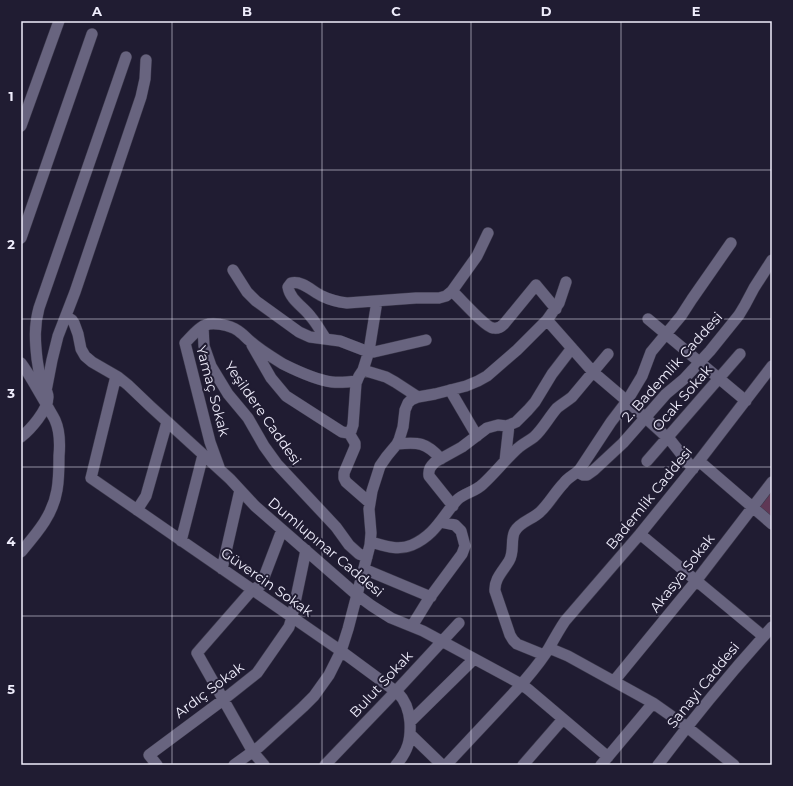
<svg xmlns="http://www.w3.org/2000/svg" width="793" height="786" viewBox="0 0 793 786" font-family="Montserrat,sans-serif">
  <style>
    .green { fill: #5f3855 }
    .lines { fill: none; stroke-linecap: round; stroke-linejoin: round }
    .minor-casing { stroke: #3c394c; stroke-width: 12 }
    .minor { stroke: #68647f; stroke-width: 11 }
    .grid { fill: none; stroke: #efedfc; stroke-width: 1; stroke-opacity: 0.55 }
    .labels { text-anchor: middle; stroke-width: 4; stroke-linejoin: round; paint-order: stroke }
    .street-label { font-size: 14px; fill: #efedfc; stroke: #201c32 }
    .neatline { fill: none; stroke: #efedfc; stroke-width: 1.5 }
    .grid-label { font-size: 13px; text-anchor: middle; font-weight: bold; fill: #efedfc }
  </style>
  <rect width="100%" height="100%" fill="#201c32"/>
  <path class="green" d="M772,490v28l-13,-11z"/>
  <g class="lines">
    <defs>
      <path id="minor" d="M21,126l38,-105
        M21,238l71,-204
        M233,270l14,22 9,9 43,31 11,5 30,4 26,10 8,1 52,-12
        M452,291c8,7 33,36 41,37 4,1 8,-1 11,-4l32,-39 20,24
        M66,316l6,4 2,3 4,11 3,15 4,7 7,6 26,15 10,8 22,21 80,73 25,27 102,89 15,11 19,12 32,13 98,53 8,6 79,67
        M648,319l98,82
        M547,320l46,52 34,29 44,40 22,28
        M203,326l1,20 7,20 17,28 20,24 16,28 13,18 59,63 13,18 10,9 8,3
        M326,339c-5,-7 -9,-15 -15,-22 -7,-10 -21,-17 -23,-30l3,-4c11,-3 22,9 31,13 8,4 16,6 25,7l69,-5h23l7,-2 6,-5 25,-35 11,-23
        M252,345l19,33 15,18 56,36 6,1 3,-2 2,-6 3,-42 3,-7 4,-6 6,-19 8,-50
        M21,363c9,12 16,26 24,39 3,6 7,12 10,18 5,11 5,25 4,36 0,11 0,23 -2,34 -4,25 -20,43 -36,62
        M363,370l23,7 9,5 23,15
        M116,376l-25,102 250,173 57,42c8,8 11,18 12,29
        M450,390l27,46
        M46,391l6,-31 6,-24 17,-44 66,-195 4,-18 1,-19
        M349,433l6,10v4l-11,26v5l2,4 24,21
        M21,437c9,-7 27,-27 27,-40 0,-7 -6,-13 -8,-19 -1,-6 -2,-13 -3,-19 -2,-18 -3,-33 2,-51l87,-251
        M397,444c21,-2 29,-2 44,15
        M505,461l4,-36
        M647,461l93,-107
        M699,461l73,63
        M219,467l-9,-25 -25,-99c7,-7 14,-17 24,-19 11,-1 24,2 32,9 3,2 6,6 9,8 10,9 22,16 33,23 14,7 34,16 49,18 8,1 17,0 25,-1
        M577,472l6,3h4l7,-5 29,-27 43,-49 18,-15 26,-28 29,-36 6,-10 9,-17 18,-28
        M453,506l-24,-30c-1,-7 2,-10 6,-14l27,-15 25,-19 11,-3 9,1 9,-4 12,-12 7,-8 17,-28 20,-26
        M137,510l9,-14 21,-74
        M640,534l123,102
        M181,541l22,-86
        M371,542c14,4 27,9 41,3 23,-10 30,-28 45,-45 7,-7 18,-8 26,-16 12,-11 22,-24 34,-35 5,-5 12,-8 17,-12 9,-8 15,-20 23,-29 5,-4 10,-7 15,-11l36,-43
        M222,569l18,-79
        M364,569l67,28
        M412,626l16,-26 34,-46 3,-8 -4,-15 -6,-6 -14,-3
        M549,648l19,8 67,37 18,10 34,24 47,38
        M544,655l-27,-11 -4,-4 -3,-5 -15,-44c-1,-12 8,-20 14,-30 6,-10 1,-22 6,-30 5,-9 18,-12 25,-19 9,-8 15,-20 24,-29 4,-6 11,-8 16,-14l31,-47 16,-21 15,-25 9,-24 30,-36 11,-17 39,-56
        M614,681l82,-100 76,-99
        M410,734l32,31
        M157,765l-8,-10 74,-55 34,-27 32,-46 3,-10 14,-67
        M234,765l25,-18 44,-40 11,-11 15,-21 12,-24 7,-22 22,-84 1,-12 -2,-24 3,-18 8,-25 7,-10 10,-12 2,-4 4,-13 2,-17 3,-7 3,-3 7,-3 17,-3 31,-8 12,-5 9,-5 30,-26 30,-30 12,-17 7,-21
        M264,765l-11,-13 -56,-99 55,-63 9,-5 21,-55
        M325,765l71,-74 63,-68
        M396,765c12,-14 15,-25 14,-43l64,-63
        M446,765l74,-79c10,-12 21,-24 29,-38 5,-9 10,-18 16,-27l75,-87 59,-73 73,-95
        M523,765l40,-46
        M601,765l52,-62
        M658,765c36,-48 74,-94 114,-138"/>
    </defs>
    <use href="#minor" class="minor-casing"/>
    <use href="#minor" class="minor"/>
  </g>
  <path class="grid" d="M172,21v744M322,21v744M471,21v744M621,21v744M21,170h751M21,319h751M21,467h751M21,616h751"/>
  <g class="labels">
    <g class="street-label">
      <text transform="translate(672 367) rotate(-48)" y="5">2. Bademlik Caddesi</text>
      <text transform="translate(213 391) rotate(75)" y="5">Yamaç Sokak</text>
      <text transform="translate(682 398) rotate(-49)" y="5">Ocak Sokak</text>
      <text transform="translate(263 413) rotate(55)" y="5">Yeşildere Caddesi</text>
      <text transform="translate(649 498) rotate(-51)" y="5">Bademlik Caddesi</text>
      <text transform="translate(326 547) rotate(40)" y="5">Dumlupınar Caddesi</text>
      <text transform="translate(682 573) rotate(-52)" y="5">Akasya Sokak</text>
      <text transform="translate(267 582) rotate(35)" y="5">Güvercin Sokak</text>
      <text transform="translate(381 684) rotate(-47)" y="5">Bulut Sokak</text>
      <text transform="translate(703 685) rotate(-51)" y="5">Sanayi Caddesi</text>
      <text transform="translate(209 690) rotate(-37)" y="5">Ardıç Sokak</text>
    </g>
  </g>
  <rect width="793" height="786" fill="none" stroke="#201c32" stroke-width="44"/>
  <rect x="22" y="22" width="749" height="742" class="neatline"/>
  <g class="grid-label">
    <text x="97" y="16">A</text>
    <text x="247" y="16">B</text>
    <text x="396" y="16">C</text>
    <text x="546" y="16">D</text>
    <text x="696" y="16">E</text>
    <text x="11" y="101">1</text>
    <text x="11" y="249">2</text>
    <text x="11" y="398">3</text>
    <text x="11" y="546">4</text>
    <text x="11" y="694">5</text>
  </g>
</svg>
